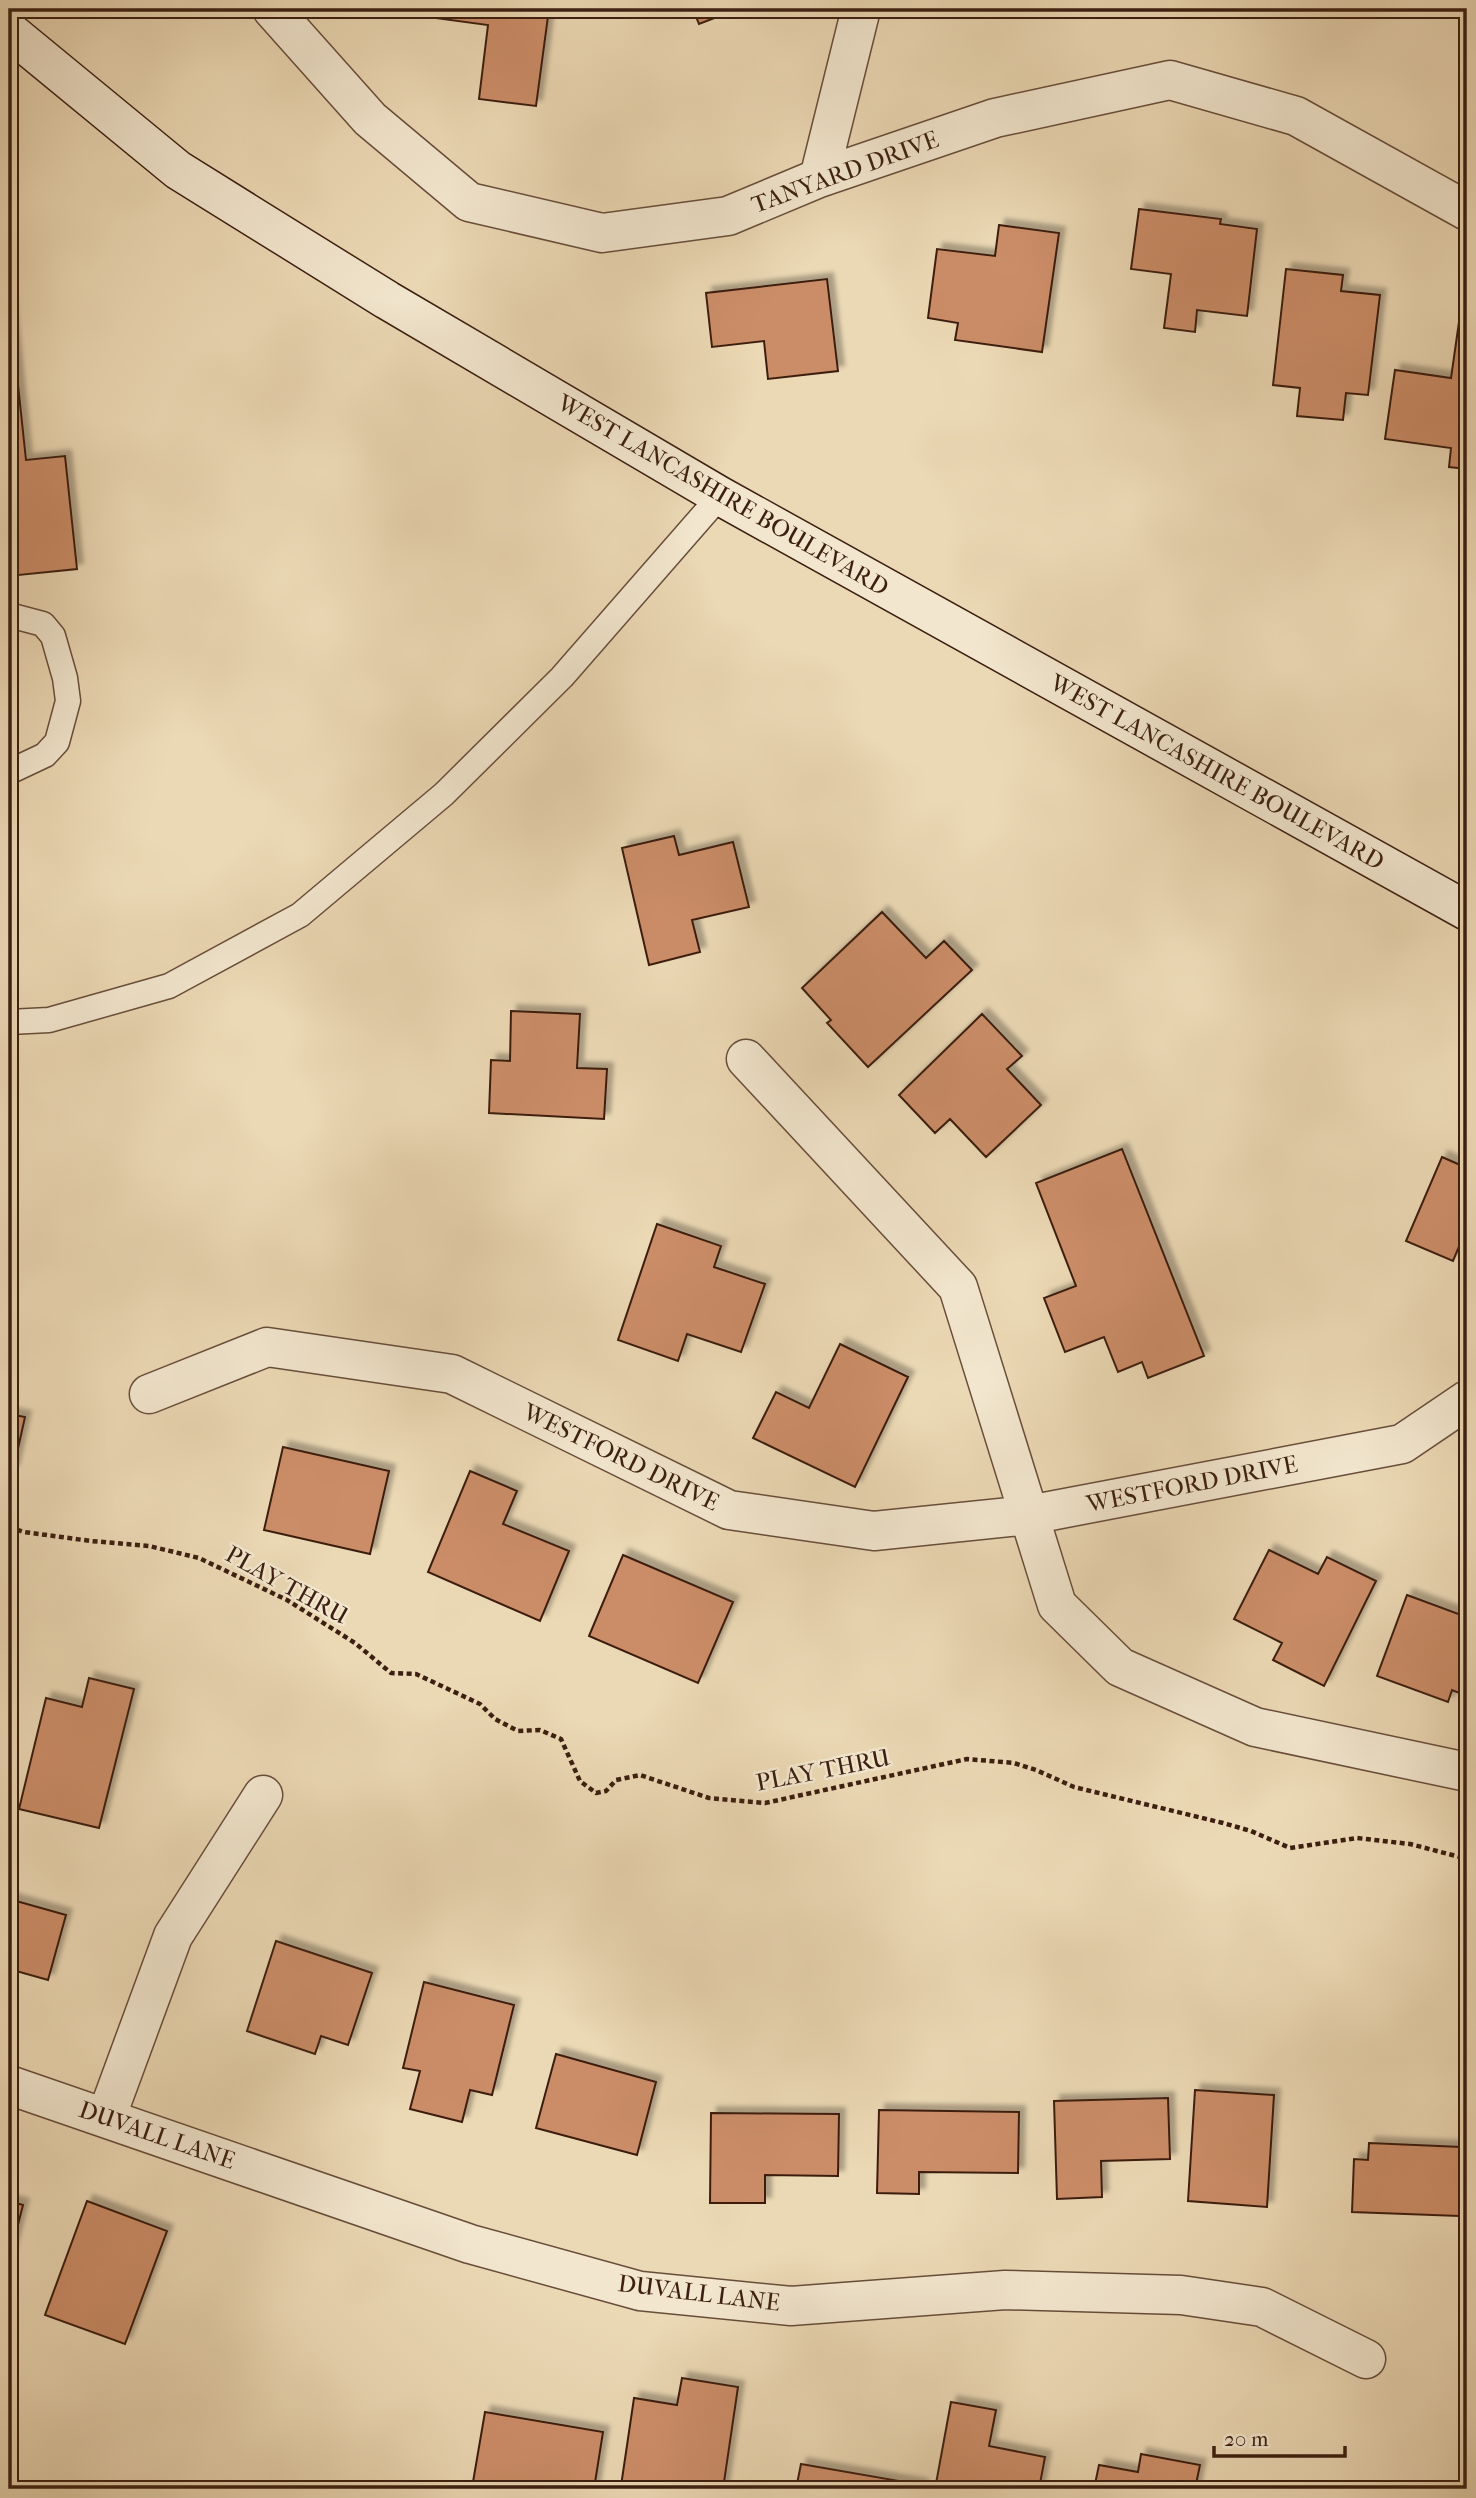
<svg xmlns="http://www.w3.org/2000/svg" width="1476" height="2498" viewBox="0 0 1476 2498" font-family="'IM FELL French Canon',serif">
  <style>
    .building { fill: #cb8d68; stroke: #3c1f11; stroke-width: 2; filter: url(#shadow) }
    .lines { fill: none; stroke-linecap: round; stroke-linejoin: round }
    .service-casing { stroke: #684d3a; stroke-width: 27 }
    .minor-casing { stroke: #684d3a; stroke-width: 41 }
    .secondary-casing { stroke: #3c1f11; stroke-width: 41 }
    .path { stroke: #3c1f11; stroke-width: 4.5; stroke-dasharray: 5 3.5; stroke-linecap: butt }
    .service { stroke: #f2e6ce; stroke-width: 24 }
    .minor { stroke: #f2e6ce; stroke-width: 38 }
    .secondary { stroke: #f2e6ce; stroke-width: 38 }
    .labels { text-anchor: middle; stroke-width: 5; stroke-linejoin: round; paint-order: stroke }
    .street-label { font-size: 24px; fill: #3c1f11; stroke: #f2e6ce }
  </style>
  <defs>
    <filter id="shadow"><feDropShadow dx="6" dy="-6" stdDeviation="2" flood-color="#0004"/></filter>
  </defs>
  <rect width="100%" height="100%" fill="#ebd8b4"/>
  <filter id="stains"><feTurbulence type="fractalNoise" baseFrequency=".00286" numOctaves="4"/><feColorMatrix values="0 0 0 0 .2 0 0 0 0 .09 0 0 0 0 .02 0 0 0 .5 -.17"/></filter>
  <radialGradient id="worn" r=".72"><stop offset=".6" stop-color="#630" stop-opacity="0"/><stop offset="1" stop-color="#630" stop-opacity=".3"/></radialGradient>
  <path class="building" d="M399,9h150l-13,97 -57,-7 9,-74 -90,-12z
    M693,9h45l-39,15z
    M1139,209l82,10 -1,5 37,5 -10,87 -50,-6 -2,22 -31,-4 7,-54 -40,-5z
    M999,225l60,8 -17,119 -87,-12 3,-17 -30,-5 9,-69 58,7z
    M1286,269l57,6 -2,16 39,4 -12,100 -22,-2 -3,27 -46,-4 3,-28 -27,-3z
    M827,279l11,92 -70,8 -4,-38 -52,6 -6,-54z
    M9,300l17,160 39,-4 12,113 -68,7z
    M1460,315l7,1v153l-18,-2 2,-19 -66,-9 10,-69 56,8z
    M674,836l5,19 54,-13 16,65 -57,13 8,32 -51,13 -27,-117z
    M882,912l44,46 18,-17 28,29 -104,97 -41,-44 4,-3 -29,-32z
    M511,1011l69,3 -3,54 30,1 -3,50 -115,-6 2,-53 19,1z
    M982,1014l40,42 -15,13 34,36 -55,52 -36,-38 -15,14 -36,-38z
    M1122,1149l82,207 -56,22 -6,-16 -24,10 -14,-35 -39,15 -21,-54 32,-12 -40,-103z
    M1442,1157l25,11v79l-7,-3 -7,17 -47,-20z
    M657,1224l64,22 -7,21 51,17 -24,68 -54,-18 -9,27 -60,-21z
    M840,1344l68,33 -53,110 -102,-49 23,-46 33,16z
    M9,1414l16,3 -12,54 -4,-1z
    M283,1447l106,24 -19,83 -106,-24z
    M470,1471l47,20 -14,33 66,27 -29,70 -112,-49z
    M1269,1550l49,24 9,-17 49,24 -52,105 -51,-26 9,-17 -48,-24z
    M623,1555l110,47 -35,81 -109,-47z
    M1407,1595l54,20 6,-14v95l-15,-6 -4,12 -71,-26z
    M89,1678l45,11 -35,139 -80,-19 27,-111 36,9z
    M9,1899l57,16 -18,65 -39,-11z
    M276,1941l96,32 -24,72 -27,-9 -6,18 -68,-23z
    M424,1982l90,23 -22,90 -22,-5 -8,32 -52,-13 10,-38 -17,-3z
    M556,2054l100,28 -19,73 -101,-27z
    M1195,2090l79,5 -7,112 -79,-6z
    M1168,2098l2,61 -69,2 1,36 -45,2 -3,-98z
    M879,2110l140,2 -1,61 -99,-1v22l-42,-1z
    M711,2113l128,1 -1,62 -73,-1v28h-55z
    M1369,2143l92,4 -2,69 -107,-4 2,-53 14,1z
    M9,2201l14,4 -14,55z
    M87,2201l80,30 -42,113 -80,-29z
    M682,2378l56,9 -15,102h-77l-25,-3 13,-88 43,7z
    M951,2402l45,8 -7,36 56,11 -6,32h-104z
    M485,2412l118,20 -9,57h-76l-45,-7z
    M1141,2454l59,11 -5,24h-101l5,-24 39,7z
    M801,2464l121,21 -1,4h-125z"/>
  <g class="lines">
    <defs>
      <path id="service" d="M9,615l34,9 10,12 12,42 3,23 -11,41 -12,13 -36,17
        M9,1022l40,-2 120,-34 131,-71 144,-121 118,-117 158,-181"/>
      <path id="minor" d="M272,9l98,110 99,83 133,31 126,-17 91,-38 176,-60 175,-38 126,36 171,95
        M819,178l42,-169
        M746,1059l212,228 99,318 63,62 135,60 212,45
        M149,1394l118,-47 185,27 277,136 145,21 155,-16 373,-71 65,-44
        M9,2085l461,159 170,47 151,15 214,-16 176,5 81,12 104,52
        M106,2118l67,-182 90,-141"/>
      <path id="secondary" d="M9,31l169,139 209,130 333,196 747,415"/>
    </defs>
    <use href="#service" class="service-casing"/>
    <use href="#minor" class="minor-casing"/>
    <use href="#secondary" class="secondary-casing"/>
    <path class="path" d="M9,1527l15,5 67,9 58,5 50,12 88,42 68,43 36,30 25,1 64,30 15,15 23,12 22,-1 21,9 19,42 16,12 10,-2 10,-11 24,-5 69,23 56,5 202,-44 47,4 22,7 38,17 149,36 28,8 39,17 67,-10 53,6 50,13 7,4"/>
    <use href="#service" class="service"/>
    <use href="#minor" class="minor"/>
    <use href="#secondary" class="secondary"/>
  </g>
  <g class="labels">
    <g class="street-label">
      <text transform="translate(845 172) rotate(-20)" y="8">TANYARD DRIVE</text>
      <text transform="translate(723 495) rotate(30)" y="8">WEST LANCASHIRE BOULEVARD</text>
      <text transform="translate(1217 772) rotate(29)" y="8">WEST LANCASHIRE BOULEVARD</text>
      <text transform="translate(621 1457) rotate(26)" y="8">WESTFORD DRIVE</text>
      <text transform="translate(1192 1484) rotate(-11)" y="8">WESTFORD DRIVE</text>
      <text transform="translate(287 1585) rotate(29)" y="8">PLAY THRU</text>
      <text transform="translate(823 1770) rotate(-11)" y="8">PLAY THRU</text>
      <text transform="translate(157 2135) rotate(19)" y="8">DUVALL LANE</text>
      <text transform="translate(699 2293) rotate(7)" y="8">DUVALL LANE</text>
    </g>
  </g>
  <rect width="1476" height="2498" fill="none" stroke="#ebd8b4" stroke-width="35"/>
  <rect x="10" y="10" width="1455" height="2477" fill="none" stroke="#3c1f11" stroke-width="3.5"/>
  <rect x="18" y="18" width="1441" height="2463" fill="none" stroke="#3c1f11" stroke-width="2"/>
  <path d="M1214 2446v10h131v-10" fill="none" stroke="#3c1f11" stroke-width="3.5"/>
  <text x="1224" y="2446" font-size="21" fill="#3c1f11" stroke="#f2e6ce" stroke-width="5" paint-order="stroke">20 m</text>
  <rect width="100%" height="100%" filter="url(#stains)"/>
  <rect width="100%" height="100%" fill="url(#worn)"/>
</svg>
